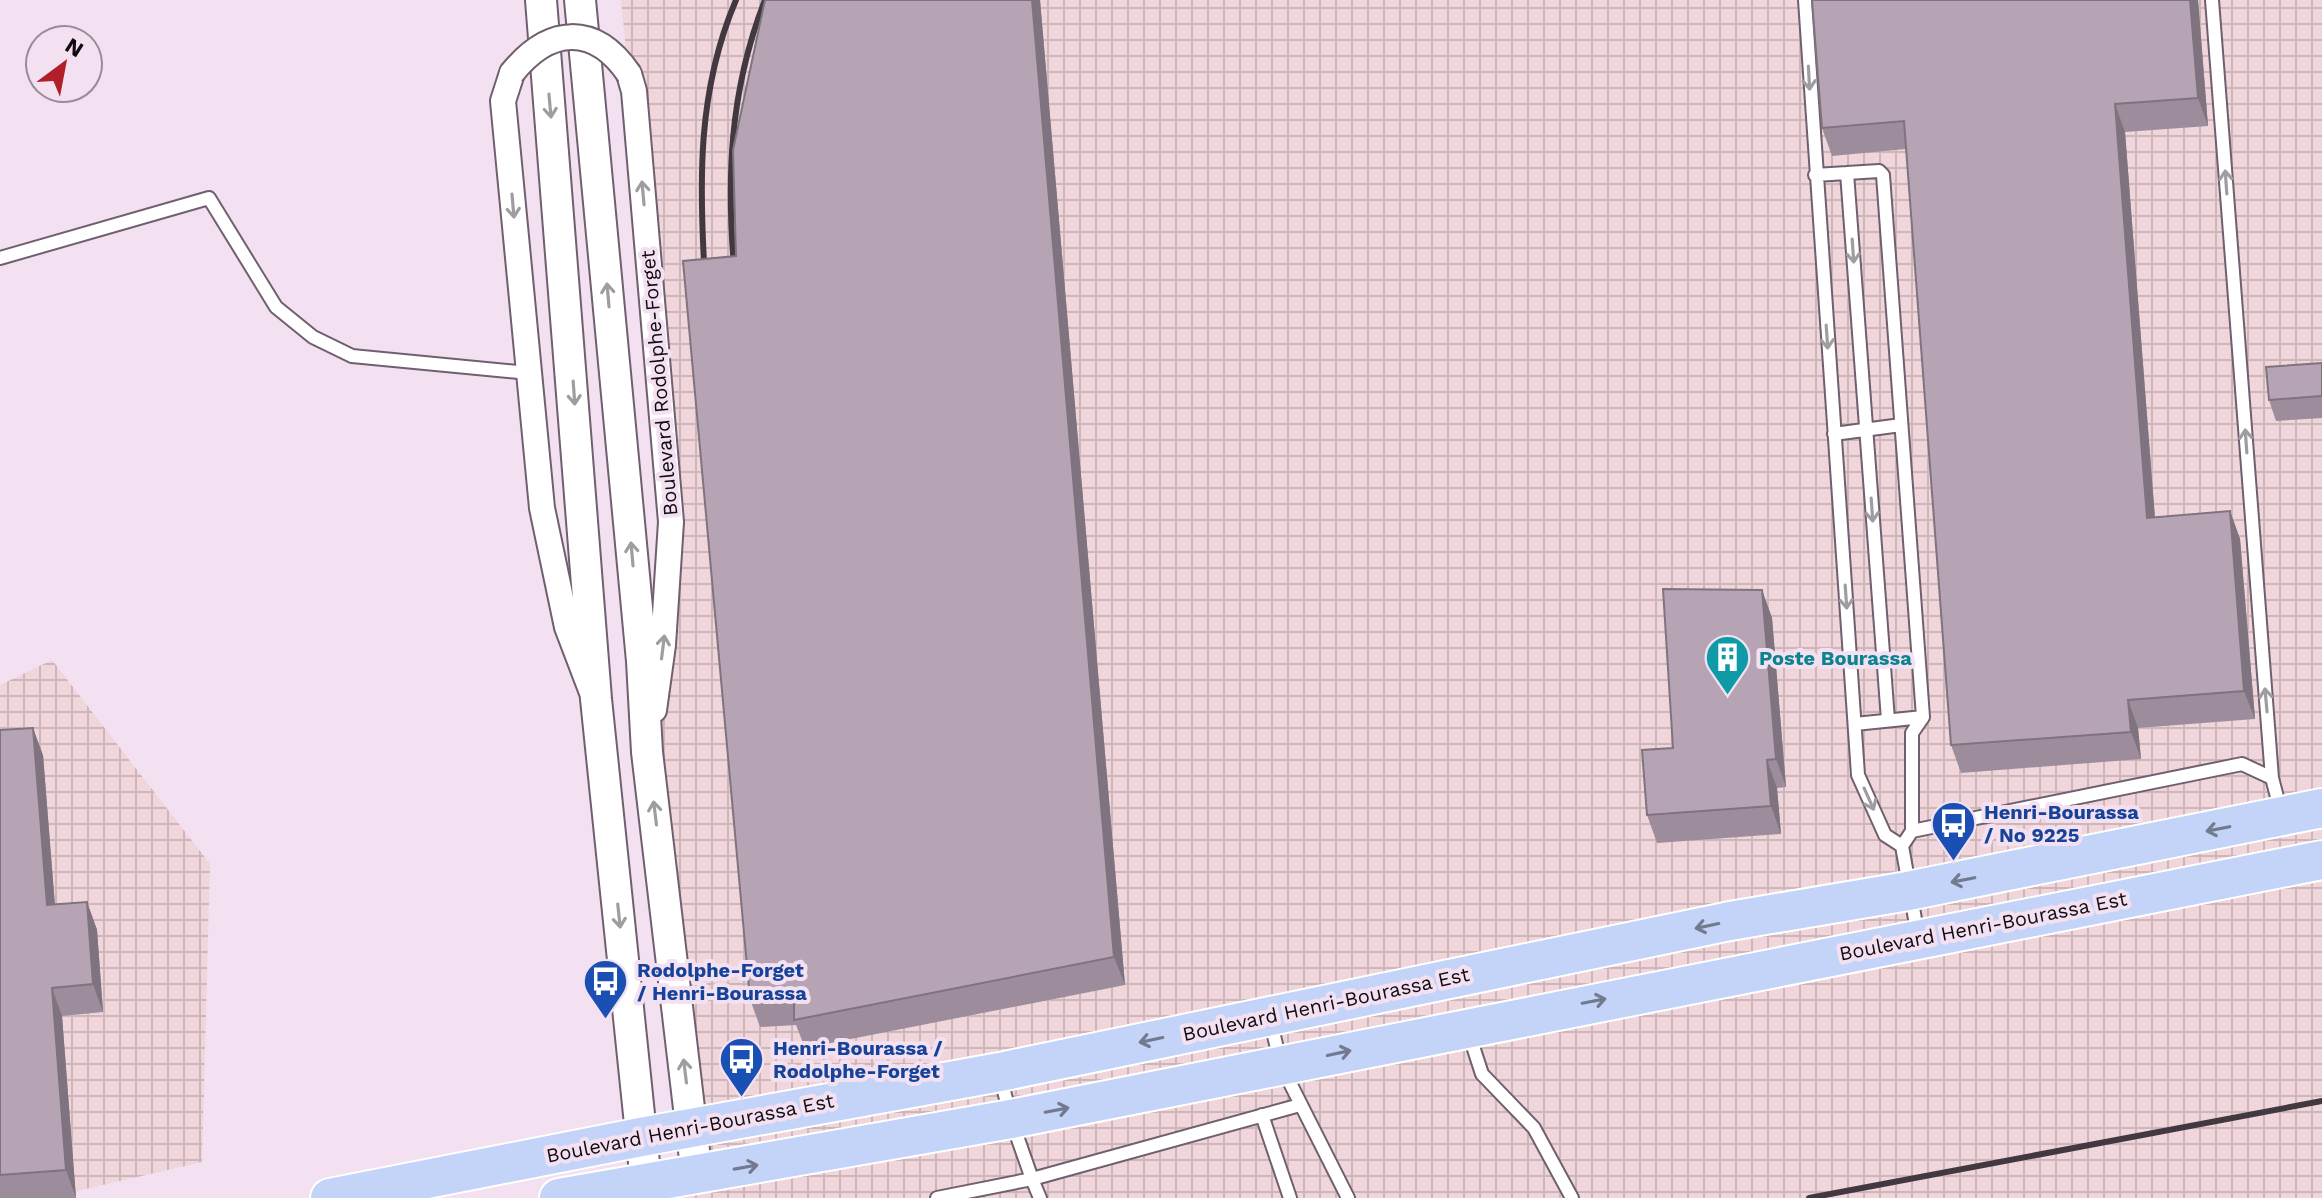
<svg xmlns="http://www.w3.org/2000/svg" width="2322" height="1198" viewBox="0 0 2322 1198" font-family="'Work Sans',sans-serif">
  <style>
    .industrial { fill: url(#industrial-grid) }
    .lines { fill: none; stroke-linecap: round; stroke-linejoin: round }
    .service-casing { stroke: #6f5f6f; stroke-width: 16 }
    .minor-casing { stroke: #6f5f6f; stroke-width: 28 }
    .tertiary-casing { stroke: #6f5f6f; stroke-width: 34 }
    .primary-casing { stroke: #fff; stroke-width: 42 }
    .service { stroke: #fff; stroke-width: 12 }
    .minor { stroke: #fff; stroke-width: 24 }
    .tertiary { stroke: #fff; stroke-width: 30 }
    .primary { stroke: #c3d4f8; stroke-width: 38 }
    .rail { stroke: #413840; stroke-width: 6 }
    .minor-bridge-casing { stroke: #6f5f6f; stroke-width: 28; stroke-linecap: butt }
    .minor-bridge { stroke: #fff; stroke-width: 24 }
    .wall { fill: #9d8d9c }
    .shaded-wall { fill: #7f737f }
    .building { fill: #b6a4b5; stroke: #7f737f; stroke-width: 2 }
    .oneway { stroke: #a09da0 }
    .oneway2 { stroke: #737a90 }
    .labels { text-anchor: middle; stroke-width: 8; stroke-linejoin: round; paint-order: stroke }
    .street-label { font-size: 20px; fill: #110b11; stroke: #f3e1f2 }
    .culture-label { font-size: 20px; font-weight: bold; fill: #0d838f; stroke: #f3e1f2; text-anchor: start }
    .transit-label { font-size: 20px; font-weight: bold; fill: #164399; stroke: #f3e1f2; text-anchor: start }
  </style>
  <defs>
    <pattern id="industrial-grid" width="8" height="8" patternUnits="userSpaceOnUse" patternTransform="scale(2)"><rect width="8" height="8" fill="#f0d6da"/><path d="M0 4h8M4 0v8" fill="none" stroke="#cdb6ba"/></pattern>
  </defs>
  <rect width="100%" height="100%" fill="#f3e1f2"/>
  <path class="industrial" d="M621,0h1701v1198h-1759l133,-21 -49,-425 22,-267z
    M52,660l158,204 -8,298 -155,36h-47v-513z"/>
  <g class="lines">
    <defs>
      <path id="service" d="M1805,0l53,775 27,60 17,11 10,-15v-98l11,-16 -40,-542 -4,-4 -64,4
        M2212,0l60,778
        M1847,173l41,547
        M0,258l209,-60 67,109 37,30 39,19 177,17
        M1834,434l67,-9
        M1855,724l68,-7
        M1912,831l330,-67 30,14 9,34
        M1902,846l16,90
        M1270,1019l11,46 67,133
        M1469,1034l13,40 52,54 38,70
        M1000,1075l11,44 21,60 268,-74
        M1262,1115l28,83
        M937,1198l95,-19 8,19"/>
      <path id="minor" d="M512,73l-9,28 39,407 25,119 24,63
        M629,74l5,17 37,431 -8,123 -9,65"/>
      <path id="tertiary" d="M541,0l55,699 50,483
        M580,0l62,661 5,91 50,424"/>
      <path id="primary" d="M330,1198l311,-61 359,-65 730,-151 178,-30 414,-83
        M559,1198l452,-79 1311,-259"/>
    </defs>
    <use href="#service" class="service-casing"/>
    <use href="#minor" class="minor-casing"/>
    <use href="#tertiary" class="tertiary-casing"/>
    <use href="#primary" class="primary-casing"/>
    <use href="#service" class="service"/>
    <use href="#minor" class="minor"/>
    <use href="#tertiary" class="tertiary"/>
    <use href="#primary" class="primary"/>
    <path class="rail" d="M735,279c-9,-98 -6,-187 30,-279
      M705,280c-6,-97 -8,-189 31,-280
      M1809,1198l513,-97"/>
    <defs>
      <path id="minor-bridge" d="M512,73c37,-46 82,-50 117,1"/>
    </defs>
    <use href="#minor-bridge" class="minor-bridge-casing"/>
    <use href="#minor-bridge" class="minor-bridge"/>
  </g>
  <path class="wall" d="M765,0h275l85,985 -320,63 -9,-23 -36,2 -10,-28z
    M1812,0h386l10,126 -83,6 30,385 75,-6 10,28 15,180 -117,9 3,31 -180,14 -10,-28 -45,-596 -74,7 -10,-28z
    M2322,363v55l-46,3 -7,-21z
    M1762,590l10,28 14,169 -9,1 4,46 -124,9 -10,-28 26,-67z
    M0,730l43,25 12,149 32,-2 10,28 6,82 -41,4 14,182h-76z"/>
  <path class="shaded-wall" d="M1032,0h8l85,985 -11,-28z
    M2190,0h8l10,126 -10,-28z
    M2115,104l10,28 32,414 -10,-28z
    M2230,511l10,28 15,180 -11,-28z
    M1762,590l10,28 14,169 -10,-28z
    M2128,700l10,28 3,31 -10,-27z
    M33,728l10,27 14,178 -10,-28z
    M1767,760l10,28 4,46 -10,-28z
    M87,902l10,28 6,82 -10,-28z
    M52,988l10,28 14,182 -10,-28z"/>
  <path class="building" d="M765,0h267l82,957 -320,63v-24l-44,3 -67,-738 53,-5 -3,-106z
    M1812,0h378l8,98 -83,6 32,414 83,-7 14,180 -116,9 3,32 -180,13 -47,-624 -82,7z
    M2322,363v33l-53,4 -3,-33z
    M1663,589l99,1 14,169 -9,1 4,46 -124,9 -5,-65 31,-2z
    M33,728l14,177 40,-3 6,82 -41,4 14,182 -66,5v-445z"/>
  <defs><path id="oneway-shaft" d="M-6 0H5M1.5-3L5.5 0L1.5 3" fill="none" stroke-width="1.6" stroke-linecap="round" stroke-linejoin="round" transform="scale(2)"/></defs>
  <g class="oneway">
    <use href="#oneway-shaft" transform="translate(1809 78) rotate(87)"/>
    <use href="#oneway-shaft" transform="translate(550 106) rotate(85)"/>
    <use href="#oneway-shaft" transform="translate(2226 182) rotate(-94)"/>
    <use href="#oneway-shaft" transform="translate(643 193) rotate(-95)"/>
    <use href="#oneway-shaft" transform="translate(513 206) rotate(85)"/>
    <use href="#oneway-shaft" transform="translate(1853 251) rotate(86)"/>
    <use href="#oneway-shaft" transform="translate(608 295) rotate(-95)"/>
    <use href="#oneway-shaft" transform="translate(1827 337) rotate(86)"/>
    <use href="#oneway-shaft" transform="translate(574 393) rotate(86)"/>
    <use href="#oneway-shaft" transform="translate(2246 441) rotate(-94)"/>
    <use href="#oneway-shaft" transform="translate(1872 510) rotate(86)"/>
    <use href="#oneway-shaft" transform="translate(632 554) rotate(-95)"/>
    <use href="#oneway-shaft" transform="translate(1846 597) rotate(86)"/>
    <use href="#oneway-shaft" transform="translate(663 647) rotate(-83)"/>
    <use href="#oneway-shaft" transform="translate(2266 700) rotate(-95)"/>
    <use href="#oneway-shaft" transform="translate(1869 799) rotate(66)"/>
    <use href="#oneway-shaft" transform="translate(655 813) rotate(-97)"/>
    <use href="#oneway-shaft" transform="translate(619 916) rotate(84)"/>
    <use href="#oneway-shaft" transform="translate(685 1071) rotate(-97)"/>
  </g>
  <g class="oneway2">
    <use href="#oneway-shaft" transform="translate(2218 829) rotate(169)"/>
    <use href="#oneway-shaft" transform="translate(1963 880) rotate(169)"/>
    <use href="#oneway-shaft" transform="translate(1707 926) rotate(168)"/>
    <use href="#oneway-shaft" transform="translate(1594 1001) rotate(-11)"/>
    <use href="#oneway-shaft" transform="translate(1151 1040) rotate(168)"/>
    <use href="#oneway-shaft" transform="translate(1339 1053) rotate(-12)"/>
    <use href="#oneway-shaft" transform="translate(1057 1110) rotate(-11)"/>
    <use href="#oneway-shaft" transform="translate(746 1167) rotate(-10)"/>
  </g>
  <defs>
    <symbol id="building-pin" viewBox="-11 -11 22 30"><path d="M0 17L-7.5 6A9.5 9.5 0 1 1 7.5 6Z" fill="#0f9aa8" stroke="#f3e1f2"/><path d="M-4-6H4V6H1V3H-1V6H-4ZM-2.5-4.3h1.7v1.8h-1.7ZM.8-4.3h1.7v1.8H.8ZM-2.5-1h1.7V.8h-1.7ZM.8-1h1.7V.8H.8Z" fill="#fff"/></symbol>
    <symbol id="bus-pin" viewBox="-11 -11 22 30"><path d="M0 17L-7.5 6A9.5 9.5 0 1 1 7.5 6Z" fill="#1a4fb4" stroke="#f3e1f2"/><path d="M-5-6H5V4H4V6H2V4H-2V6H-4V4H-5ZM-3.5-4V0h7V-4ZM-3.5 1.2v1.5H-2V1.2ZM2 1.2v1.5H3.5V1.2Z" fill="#fff"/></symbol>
  </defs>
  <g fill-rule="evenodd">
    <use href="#building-pin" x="1702" y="632" width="51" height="69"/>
    <use href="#bus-pin" x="1928" y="798" width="51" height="69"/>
    <use href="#bus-pin" x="580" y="956" width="51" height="69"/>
    <use href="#bus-pin" x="716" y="1034" width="51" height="69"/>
  </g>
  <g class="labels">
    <g class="street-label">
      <text transform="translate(659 383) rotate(-95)" y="7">Boulevard Rodolphe-Forget</text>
      <text transform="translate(1983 926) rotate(-11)" y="7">Boulevard Henri-Bourassa Est</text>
      <text transform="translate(1326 1004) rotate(-12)" y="7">Boulevard Henri-Bourassa Est</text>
      <text transform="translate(690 1128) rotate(-11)" y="7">Boulevard Henri-Bourassa Est</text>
    </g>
    <g class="culture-label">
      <text x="1759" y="665">Poste Bourassa</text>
    </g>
    <g class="transit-label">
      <text x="1984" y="819">Henri-Bourassa<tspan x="1984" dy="23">/ No 9225</tspan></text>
      <text x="637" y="977">Rodolphe-Forget<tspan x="637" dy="23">/ Henri-Bourassa</tspan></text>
      <text x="773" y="1055">Henri-Bourassa /<tspan x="773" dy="23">Rodolphe-Forget</tspan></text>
    </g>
  </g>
  <g transform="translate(64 64) rotate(32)"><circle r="38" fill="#f3e1f2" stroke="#998b98" stroke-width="2"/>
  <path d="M0-6L14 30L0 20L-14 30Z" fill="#b11f29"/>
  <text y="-12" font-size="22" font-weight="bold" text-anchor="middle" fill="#110b11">N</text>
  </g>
</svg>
